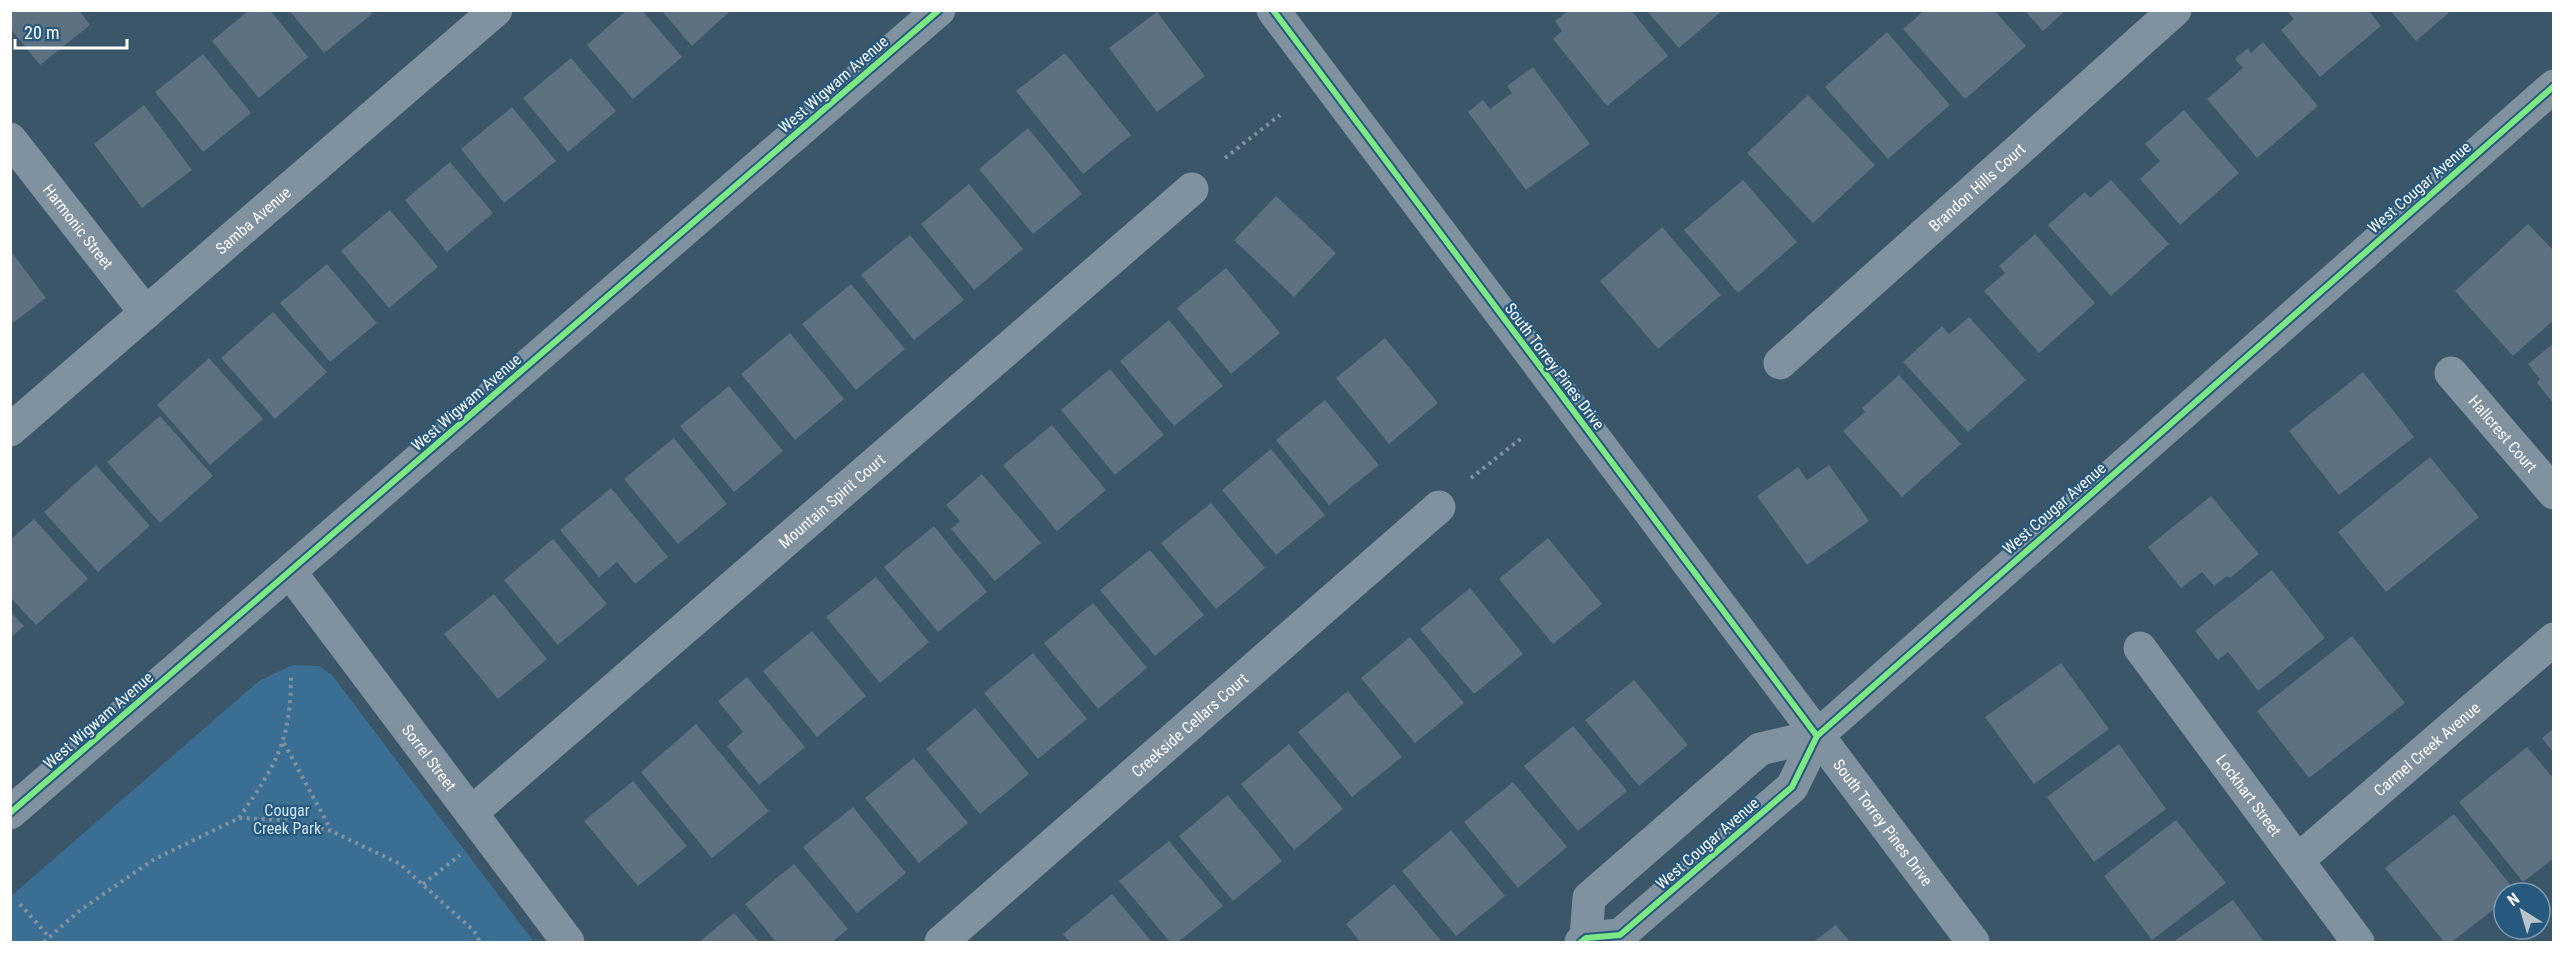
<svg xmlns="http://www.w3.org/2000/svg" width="2564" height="953" viewBox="0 0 2564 953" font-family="'Roboto Condensed',sans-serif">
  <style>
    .green { fill: #3a6e93 }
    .building { fill: #5d7181 }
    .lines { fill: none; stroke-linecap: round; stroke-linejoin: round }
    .path { stroke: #8091a0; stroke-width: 4; stroke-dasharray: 3 4.5; stroke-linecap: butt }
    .minor { stroke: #8091a0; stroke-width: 33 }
    .cycleway-casing { stroke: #27587d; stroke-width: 10 }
    .cycleway { stroke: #7ce984; stroke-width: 6 }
    .labels { text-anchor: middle; stroke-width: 4.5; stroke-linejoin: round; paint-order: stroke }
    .street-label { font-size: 16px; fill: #fff; stroke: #27587d }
    .park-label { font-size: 16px; fill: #cee4f4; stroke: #27587d }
  </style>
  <rect width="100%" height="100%" fill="#3b5569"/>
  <path class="green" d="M292,665l27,1 13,9 202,267h-523v-46l248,-215z"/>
  <path class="building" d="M10,10h69l11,15 -50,40 -30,-37z
    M249,10h21l38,47 -49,41 -47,-57z
    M289,10h80l3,4 -48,39z
    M627,10h15l40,47 -49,42 -46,-54z
    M661,10h70l-39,36z
    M1569,10h62l37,46 -61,50 -54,-67 9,-8 -7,-10z
    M1646,10h77l-44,38z
    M1925,10h69l32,36 -61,53 -62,-70z
    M2024,10h42l-23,21z
    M2289,10h79l13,16 -61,51 -39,-47 13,-11 -6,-7z
    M2390,10h62l-36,31z
    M1157,12l48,64 -48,36 -48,-64z
    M1887,32l63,73 -62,54 -63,-72z
    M2263,42l55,64 -61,52 -50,-59 36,-31 -8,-9 13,-11 3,5z
    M1065,53l66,82 -48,39 -67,-83z
    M203,54l48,59 -48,39 -48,-60z
    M571,58l45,53 -48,41 -45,-54z
    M1533,67l57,77 -64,46 -58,-78 15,-12 7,9 22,-16 -5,-7z
    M1808,95l67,70 -62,58 -66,-70z
    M144,105l48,65 -50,38 -48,-64z
    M512,107l44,54 -52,42 -43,-54z
    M2184,110l55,63 -59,52 -40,-46 20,-18 -15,-17z
    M1028,128l54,66 -49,40 -54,-65z
    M450,162l43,51 -46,39 -42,-52z
    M1743,180l54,62 -59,51 -54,-63z
    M2111,180l58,64 -58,52 -63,-71 37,-33 5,6z
    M969,184l54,65 -49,41 -53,-66z
    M1276,196l60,57 -42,44 -60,-57z
    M390,210l48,57 -49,41 -48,-57z
    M2528,224l26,27v69l-41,36 -58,-65z
    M1662,227l59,68 -63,54 -58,-68z
    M2035,234l60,69 -56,50 -55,-62 21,-18 -6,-7z
    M910,235l54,65 -50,40 -53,-65z
    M10,250l36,48 -36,27z
    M327,264l50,59 -47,39 -50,-59z
    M1226,268l54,65 -49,41 -54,-66z
    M851,284l54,65 -49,41 -54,-66z
    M273,312l54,60 -52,47 -54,-61z
    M1969,317l57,63 -58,52 -65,-70 39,-36 7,8z
    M1169,320l54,66 -49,40 -54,-65z
    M790,333l54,66 -49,41 -54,-66z
    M1385,338l53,65 -49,41 -53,-66z
    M2554,343v61l-17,-21 3,-4 -12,-15z
    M209,358l54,61 -53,46 -53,-60z
    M1110,369l54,66 -49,40 -54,-65z
    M2363,372l51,65 -75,58 -50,-64z
    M1899,375l62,69 -59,53 -59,-66 22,-19 -3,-4z
    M729,386l54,65 -49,41 -54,-66z
    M1325,400l54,65 -50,40 -53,-65z
    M160,416l53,60 -53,47 -53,-61z
    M1052,425l54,65 -49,41 -54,-66z
    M674,438l53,66 -49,40 -54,-65z
    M1271,449l54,66 -49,40 -54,-65z
    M2430,457l49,60 -93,75 -48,-60z
    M96,465l54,61 -52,46 -54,-60z
    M1829,465l40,56 -62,44 -50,-69 41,-29 9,13z
    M982,474l59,69 -46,38 -44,-52 9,-8 -14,-16z
    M611,488l57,69 -33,27 -18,-22 -18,15 -39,-47z
    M2211,496l48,58 -29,24 -3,-2 -13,10 -12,-14 -21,16 -33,-41z
    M1211,503l54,65 -49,41 -55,-66z
    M34,519l54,60 -52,46 -26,-28v-57z
    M934,526l53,66 -49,40 -54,-65z
    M1548,538l54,66 -49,40 -54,-65z
    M553,539l54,65 -49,41 -54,-65z
    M1150,550l54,65 -49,41 -55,-66z
    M2272,570l53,68 -67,53 -30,-39 -10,8 -23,-29z
    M876,577l53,65 -49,41 -54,-66z
    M1470,588l53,66 -49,40 -54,-65z
    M494,594l53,65 -49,40 -54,-65z
    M1093,603l54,65 -49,41 -54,-66z
    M10,611l14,15 -14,12z
    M812,631l54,65 -49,41 -54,-66z
    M2352,636l53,67 -96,75 -52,-67z
    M1410,637l54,66 -49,40 -54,-65z
    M1033,653l54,66 -49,40 -54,-66z
    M2061,663l48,66 -75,55 -49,-67z
    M747,677l58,70 -46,38 -32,-39 16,-14 -25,-31z
    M1634,680l54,65 -49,41 -54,-66z
    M1348,691l54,66 -50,40 -54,-65z
    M975,708l54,66 -49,40 -54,-65z
    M696,724l73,87 -57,47 -71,-86z
    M1573,726l54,65 -49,40 -54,-65z
    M2554,728v25l-12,-15z
    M1289,744l54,65 -49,41 -53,-66z
    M2119,744l47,65 -72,53 -47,-65z
    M2527,747l27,32v79l-31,24 -64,-80z
    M914,758l54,65 -49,40 -54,-65z
    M633,781l54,65 -49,40 -54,-65z
    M1513,782l54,65 -49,41 -54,-66z
    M1228,795l54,66 -49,40 -54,-65z
    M853,807l53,66 -49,40 -54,-66z
    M2454,814l62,78 -12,1v8l-52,41h-8l-59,-74z
    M2176,820l50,63 -74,57 -48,-64z
    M1451,830l54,66 -49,40 -54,-65z
    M1169,841l54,65 -45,36h-8l-51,-61z
    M794,864l54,65 -16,13h-56l-31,-38z
    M1394,884l48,58h-82l-14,-18z
    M1112,894l40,48h-82l-7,-8z
    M2233,900l31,42h-91z
    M734,913l25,29h-60z
    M1836,925l14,17h-37z"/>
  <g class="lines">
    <path class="path" d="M1225,158l55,-43
      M1471,478l52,-41
      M284,743l47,87
      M239,818c37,-54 52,-76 52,-143
      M423,884l37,-29
      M20,904l29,33
      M44,942l35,-31 74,-51 86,-42 48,2 44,11 69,33 74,67 6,11"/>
    <g class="minor">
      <path id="s1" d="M1273,10l700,932"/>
      <path id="s2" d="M10,139l136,174"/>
      <path id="s3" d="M1780,363l395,-353"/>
      <path id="s4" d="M2451,373l103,120"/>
      <path id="s5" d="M10,430l486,-420"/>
      <path id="s6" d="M290,572l278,370"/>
      <path id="s7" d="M2140,648l218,294"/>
      <path d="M10,813l929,-803"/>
      <path id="s8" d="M471,813l721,-624"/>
      <path id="s9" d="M2298,860l256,-221"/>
      <path d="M1586,938l3,-40 171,-149 57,-13"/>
      <path id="s10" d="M941,942l498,-435"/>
      <path d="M1581,942l5,-4 34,-3 172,-148 25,-51 737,-650"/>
    </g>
    <defs>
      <path id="cycleway" d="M1273,10l544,726
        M10,813l929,-803
        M1581,942l5,-4 34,-3 172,-148 25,-51 737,-650"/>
    </defs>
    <use href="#cycleway" class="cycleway-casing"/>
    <use href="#cycleway" class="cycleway"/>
  </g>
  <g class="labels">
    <g class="street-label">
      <text transform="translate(833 84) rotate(-41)" y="6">West Wigwam Avenue</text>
      <text dy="6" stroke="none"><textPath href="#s3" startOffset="264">Brandon Hills Court</textPath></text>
      <text transform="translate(2419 187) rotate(-41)" y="6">West Cougar Avenue</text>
      <text dy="6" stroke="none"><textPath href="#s5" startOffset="321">Samba Avenue</textPath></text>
      <text dy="6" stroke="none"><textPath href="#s2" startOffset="111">Harmonic Street</textPath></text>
      <text transform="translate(1555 366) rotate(53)" y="6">South Torrey Pines Drive</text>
      <text transform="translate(466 402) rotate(-41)" y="6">West Wigwam Avenue</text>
      <text dy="6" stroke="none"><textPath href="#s4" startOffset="80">Hallcrest Court</textPath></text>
      <text dy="6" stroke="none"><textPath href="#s8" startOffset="477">Mountain Spirit Court</textPath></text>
      <text transform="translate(2054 508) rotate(-41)" y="6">West Cougar Avenue</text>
      <text transform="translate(98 720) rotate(-41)" y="6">West Wigwam Avenue</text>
      <text dy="6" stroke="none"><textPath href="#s10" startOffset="330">Creekside Cellars Court</textPath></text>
      <text dy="6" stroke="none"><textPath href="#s9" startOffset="170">Carmel Creek Avenue</textPath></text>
      <text dy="6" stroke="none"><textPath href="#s6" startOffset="232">Sorrel Street</textPath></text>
      <text dy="6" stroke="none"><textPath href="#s7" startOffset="183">Lockhart Street</textPath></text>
      <text dy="6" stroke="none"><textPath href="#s1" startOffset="1016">South Torrey Pines Drive</textPath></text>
      <text transform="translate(1707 843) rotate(-41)" y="6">West Cougar Avenue</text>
    </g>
    <g class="park-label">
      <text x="287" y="816">Cougar<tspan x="287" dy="18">Creek Park</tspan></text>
    </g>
  </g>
  <rect width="2564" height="953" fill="none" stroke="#ffffff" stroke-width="24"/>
  <g transform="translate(2522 911) rotate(323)"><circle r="28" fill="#27587d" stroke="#7d9bb1" stroke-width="1.5"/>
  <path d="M0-4.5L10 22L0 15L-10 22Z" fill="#bac4ca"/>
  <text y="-9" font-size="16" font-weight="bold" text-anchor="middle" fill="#ffffff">N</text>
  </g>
  <path d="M15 39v9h112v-9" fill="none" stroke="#ffffff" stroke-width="3"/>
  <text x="24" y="39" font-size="18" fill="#ffffff" stroke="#27587d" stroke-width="4.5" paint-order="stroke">20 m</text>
</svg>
